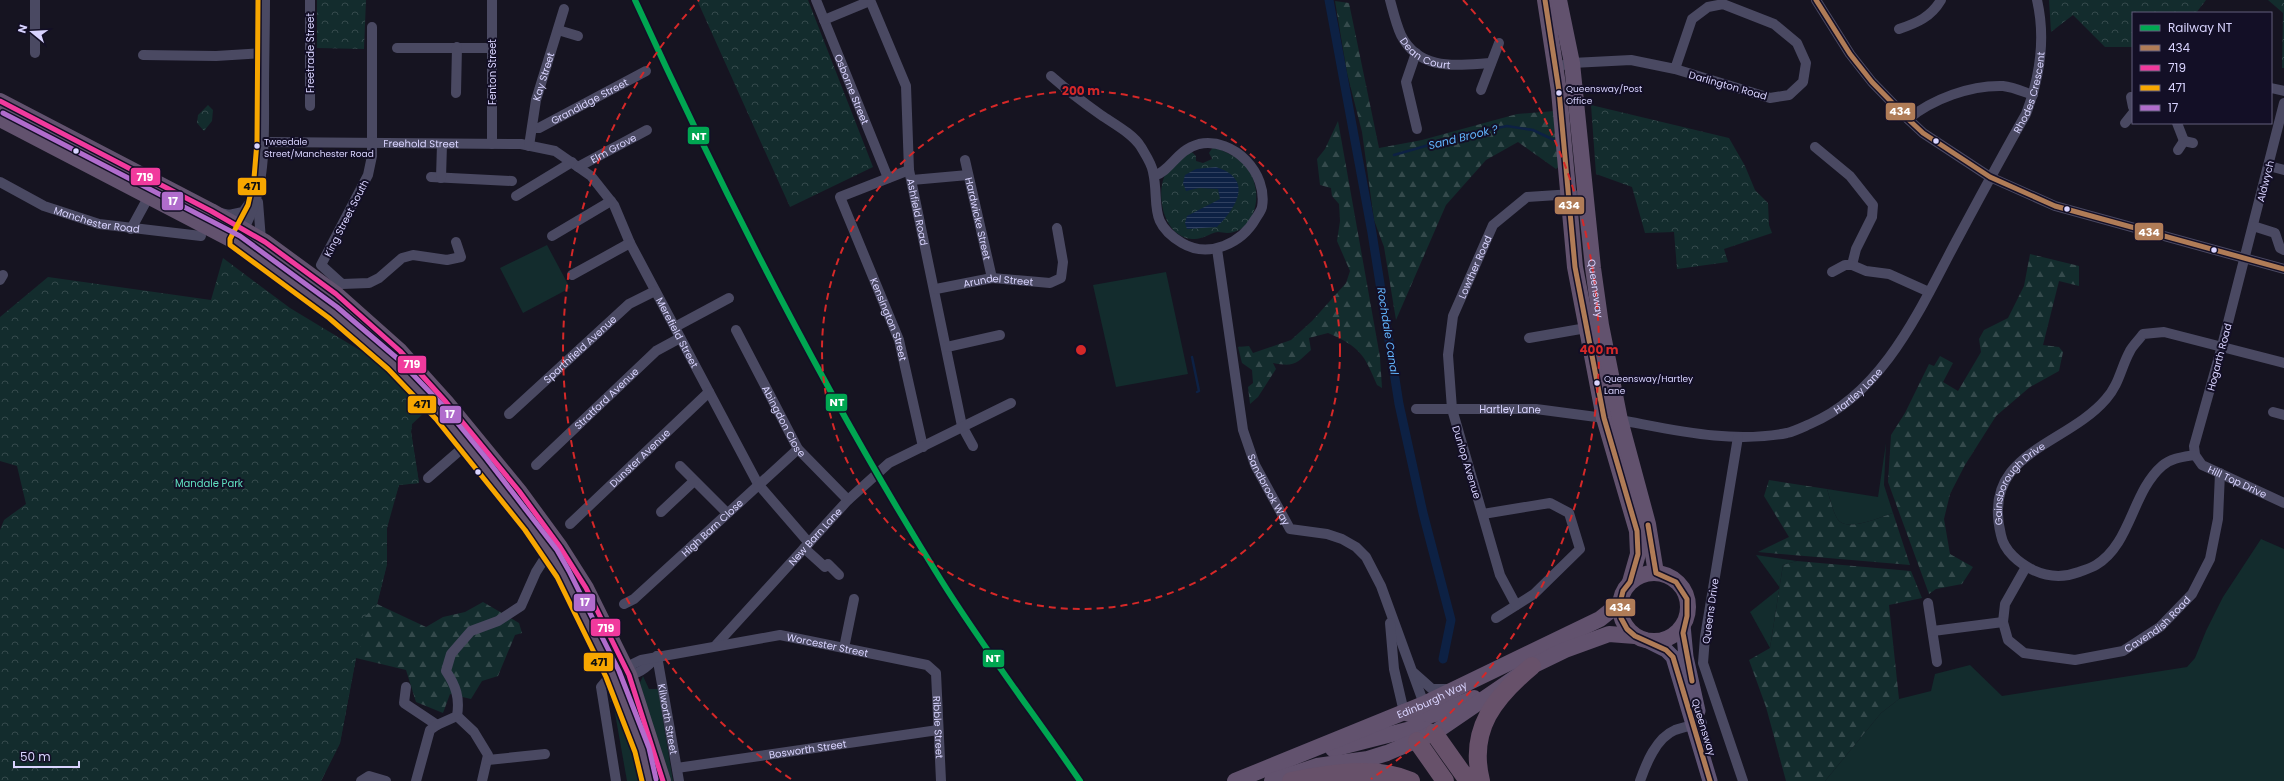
<svg xmlns="http://www.w3.org/2000/svg" width="2284" height="781" viewBox="0 0 2284 781" font-family="Poppins,sans-serif">
  <style>
    .green { fill: #132c2d }
    .forest { fill: url(#forest-firs) }
    .park { fill: url(#park-crowns) }
    .water { fill: url(#water-rules) }
    .lines { fill: none; stroke-linecap: round; stroke-linejoin: round }
    .stream { stroke: #0d2144; stroke-width: 2.5 }
    .canal { stroke: #0d2144; stroke-width: 9 }
    .minor { stroke: #4a4962; stroke-width: 10 }
    .primary { stroke: #5e5373; stroke-width: 15 }
    .trunk { stroke: #62526e; stroke-width: 16 }
    .motorway { stroke: #67516a; stroke-width: 18 }
    .bus-1-casing { stroke: #130f26; stroke-width: 8 }
    .bus-2-casing { stroke: #130f26; stroke-width: 8 }
    .bus-3-casing { stroke: #130f26; stroke-width: 8 }
    .bus-4-casing { stroke: #130f26; stroke-width: 8 }
    .bus-1 { stroke: #b07c57; stroke-width: 5 }
    .bus-2 { stroke: #f13a9d; stroke-width: 5 }
    .bus-3 { stroke: #f7a600; stroke-width: 5 }
    .bus-4 { stroke: #b06ccc; stroke-width: 5 }
    .rail-1-casing { stroke: #130f26; stroke-width: 9 }
    .rail-1 { stroke: #00a651; stroke-width: 6 }
    .ring { fill: none; stroke: #d62828; stroke-width: 2; stroke-dasharray: 7 5 }
    .bus-dot { fill: #d9d4ff; stroke: #130f26; stroke-width: 1.5 }
    .labels { text-anchor: middle; stroke-width: 4; stroke-linejoin: round; paint-order: stroke }
    .bus-label { font-size: 9px; fill: #d9d4ff; stroke: #130f26; text-anchor: start }
    .street-label { font-size: 10px; fill: #d9d4ff; stroke: #130f26 }
    .park-label { font-size: 10px; fill: #5fe0c0; stroke: #130f26 }
    .water-label { font-size: 11px; font-style: italic; fill: #62b6ff; stroke: #130f26 }
    .centre { fill: #d62828; stroke: #130f26; stroke-width: 2 }
    .ring-label { font-size: 12px; text-anchor: middle; font-weight: bold; fill: #d62828; stroke: #130f26; stroke-width: 4; stroke-linejoin: round; paint-order: stroke }
    .line-badge { stroke: #130f26; stroke-width: 1.5 }
    .badge-label { font-size: 11px; text-anchor: middle; font-weight: bold; fill: #fff }
    .pale-badge-label { font-size: 11px; text-anchor: middle; font-weight: bold; fill: #111 }
  </style>
  <defs>
    <pattern id="forest-firs" width="22" height="20" patternUnits="userSpaceOnUse"><rect width="22" height="20" fill="#132c2d"/><path d="M5 1l3.5 6h-7zM16 11l3.5 6h-7z" fill="#354a4c"/></pattern>
    <pattern id="park-crowns" width="20" height="18" patternUnits="userSpaceOnUse"><rect width="20" height="18" fill="#132c2d"/><path d="M2 6a3 3 0 1 1 6 0M12 15a3 3 0 1 1 6 0" fill="none" stroke="#354a4c"/></pattern>
    <pattern id="water-rules" width="6" height="5" patternUnits="userSpaceOnUse"><rect width="6" height="5" fill="#0d2144"/><path d="M0 2.5h6" fill="none" stroke="#304060"/></pattern>
  </defs>
  <rect width="100%" height="100%" fill="#161421"/>
  <path class="green" d="M547,245l23,43 -47,25 -23,-45z
    M1166,272l22,102 -72,13 -23,-102z
    M1886,443l-2,42 9,28c-12,4 -44,18 -54,8 -6,-7 -9,-23 -12,-32l51,8z
    M2261,539l23,10v232h-459l56,-68 18,-14 32,-8 4,-17 35,-9 32,31 185,-29 8,-9 11,-27 17,-34z
    M1756,555l41,6 -14,4 -13,83 -20,-36 30,-24z
    M643,676l6,13h9l15,92h-5l-28,-98z
    M612,692l29,82 1,7h-15l-14,-79h-3z"/>
  <path class="forest" d="M1335,1l14,2 30,145 43,-8 95,-26 37,-3 6,55 -4,3 -38,-27 -32,18 -40,45 -50,115 -12,-73 -10,-27 -12,-88 -15,-59z
    M1338,121l42,236 2,31 -5,-3c-13,-31 -17,-38 -49,-52l-19,5 2,12c-15,14 -17,17 -38,13l3,6 -18,28 -8,7 -2,-17 5,-4 -1,-13 -10,-7 -4,-16 11,-1 4,7 38,-13 21,-19 34,-38 4,-12 -13,-30 3,-20 -1,-17 -7,-8 -1,-8 -11,-3 -3,-26 8,-10z
    M2030,254l49,12v20l-20,-5 -16,64 16,2 4,5 -4,19 -29,16 -34,29 -31,49 -15,29 -6,25 6,35 23,13 -11,17 -26,5 -7,5 -41,-112 3,-47 14,-22 24,-49 5,2 6,-10 13,7 -10,19 15,9 23,-39 -2,-13 5,-9 24,-12 16,-32z
    M425,412l-13,12 -1,8 8,51 -20,2 -9,28 -3,15v36l-10,40 49,23 17,-10 22,-5 18,-10 36,21 3,10 -7,2 -17,41 -16,5 -11,18 -21,-5 -7,19 -27,-11 -10,-32 -50,-12 -16,85 -19,38h-125l32,-190z
    M1769,480l58,9c3,9 6,25 12,32 10,10 42,-4 54,-8l17,52 -152,-13 31,-15 -25,-41z
    M1797,561l114,10 11,27 -33,7 10,94 -18,14 -56,68h-39l-20,-74 -17,-47 21,-12 13,-83z"/>
  <path class="park" d="M317,0h49l-2,49 -47,-1z
    M697,0h111l65,167 -83,40z
    M2049,0h157l-10,13h-63v34h-28l-32,-32 -22,17z
    M2268,0h16v68h-2l1,-55z
    M208,105l5,5 -1,11 -8,10 -7,-8 1,-8z
    M1591,105l138,33 16,28 10,24 13,13 1,22 3,8 -48,16 4,13 -51,7 -3,-37 -29,1 -13,-46 -36,-13z
    M1213,147c22,8 40,18 43,44 2,19 -7,41 -29,42 -3,0 -6,-1 -9,-1 -9,1 -15,8 -26,7 -29,-2 -38,-47 -25,-68 5,-8 17,-14 24,-20l5,5v5l7,2 9,-4 -3,-6z
    M223,258l67,50 96,58 40,45 -14,13 -1,8 8,51 -20,2 -12,43v36l-10,40 -14,15 -1,22 -6,17 -16,85 -19,38h-321v-251l4,-10 22,-16 -9,-38 -17,-5v-144l48,-40 163,23z"/>
  <path class="water" d="M1216,167c38,12 21,40 1,60l-30,2 -2,-6 2,-7 33,-17 -2,-10 -19,-1 -13,3 -3,-8 2,-8 11,-6z"/>
  <g class="lines">
    <path class="stream" d="M1394,155l77,-22 36,-7 26,4 21,10
      M1192,357l7,34 -2,1"/>
    <path class="canal" d="M1329,0l43,233 27,171 24,109 28,107 -8,39"/>
    <g class="minor">
      <path d="M492,0v144"/>
      <path id="s1" d="M816,0l72,178"/>
      <path id="s2" d="M870,0l36,86 3,84 53,256 11,20"/>
      <path id="s3" d="M1390,0c3,11 6,24 11,35 19,37 56,30 90,28"/>
      <path d="M1816,0l34,54 22,28 36,37 15,14 67,44 65,29 229,63"/>
      <path d="M824,20l46,-19"/>
      <path d="M372,27v129l-4,19 -47,90 21,19 27,-1 10,-5 23,-20 11,-3 34,5 14,-3 -5,-15"/>
      <path d="M1899,29c18,-6 32,-12 42,-29"/>
      <path d="M558,30l20,6"/>
      <path d="M397,48h94"/>
      <path d="M35,53v-53"/>
      <path d="M1416,53l-10,29 11,47"/>
      <path d="M143,55l73,1 48,-3"/>
      <path d="M1555,67l17,-4 59,-3 44,9 17,-50 16,-12 15,-3 51,20 23,19 9,20 -3,19 -14,13 -19,3 -95,-29"/>
      <path d="M1051,76c16,14 33,27 50,39 13,9 32,19 40,32 4,7 11,17 12,25 7,31 -6,50 29,71 27,16 60,0 74,-25 2,-3 5,-7 6,-11 6,-34 -28,-70 -63,-63 -23,6 -27,26 -45,32"/>
      <path d="M2271,88l13,3"/>
      <path d="M1481,90l18,-47"/>
      <path d="M456,93l1,-46"/>
      <path d="M2131,97l2,10"/>
      <path id="s4" d="M2284,103l-62,243 -28,100 1,9 7,10 82,38"/>
      <path d="M310,106v-106"/>
      <path d="M1908,119c25,-20 62,-34 95,-33 10,1 21,6 30,9"/>
      <path d="M2125,123l8,-10"/>
      <path d="M2177,123l7,18"/>
      <path id="s5" d="M532,128h7l107,-57"/>
      <path id="s6" d="M264,142l257,2 34,7 36,25 23,29 16,38 128,241 51,59"/>
      <path id="s7" d="M529,146l7,-46 28,-91"/>
      <path d="M1815,147l35,29 23,29 -1,12 -16,32 -4,16"/>
      <path d="M2178,150l6,-9 9,2"/>
      <path id="s8" d="M965,160l27,118"/>
      <path d="M2269,166l15,4"/>
      <path id="s9" d="M578,167l69,-37"/>
      <path id="s10" d="M909,170l-69,27 59,143 24,107"/>
      <path d="M431,177l81,4"/>
      <path d="M441,178l1,-34"/>
      <path d="M912,180l56,-5"/>
      <path id="s11" d="M0,182l44,24 55,18 102,12"/>
      <path d="M516,196l56,-34"/>
      <path d="M258,202l3,38"/>
      <path d="M220,213l9,2 14,-3 11,-15"/>
      <path d="M2253,226l22,7 5,15 4,2"/>
      <path d="M131,229l18,-33"/>
      <path d="M241,234c26,-43 23,-94 23,-142 0,-31 1,-61 1,-92"/>
      <path d="M552,236l59,-35"/>
      <path id="s12" d="M1217,249l26,181 12,35 35,64 37,5 15,5 14,8 10,10 15,29 43,118"/>
      <path d="M1832,272l13,-7h7l14,6 23,3 40,18"/>
      <path d="M572,275l58,-32"/>
      <path d="M0,280l3,-5"/>
      <path id="s13" d="M936,289l56,-11 58,5 11,-5 2,-16 -6,-34"/>
      <path d="M675,327l54,-29"/>
      <path id="s14" d="M736,330l62,119 50,51"/>
      <path d="M1529,338l63,-11"/>
      <path d="M947,347l53,-12"/>
      <path id="s15" d="M1416,409h120l68,9"/>
      <path d="M2273,412l11,3"/>
      <path id="s16" d="M509,414l120,-110 26,-13"/>
      <path id="s17" d="M1620,420c55,10 111,24 167,13 8,-2 16,-6 23,-9 76,-32 112,-120 149,-188 22,-41 44,-82 67,-122 14,-37 20,-75 11,-114"/>
      <path d="M1738,437l-33,200 -2,26 40,118"/>
      <path id="s18" d="M2195,455c-12,2 -24,3 -33,11 -30,26 -31,78 -66,99 -5,3 -12,5 -17,7 -16,6 -31,5 -46,-2 -14,-7 -29,-19 -32,-35 -21,-83 65,-89 105,-136 13,-14 15,-32 24,-48 3,-6 9,-11 13,-17l21,-2 120,31"/>
      <path id="s19" d="M536,465l120,-114 24,-13"/>
      <path d="M680,466l47,47"/>
      <path d="M428,478l38,-33"/>
      <path d="M661,512l33,-31"/>
      <path d="M1483,514l67,-11 19,10 11,36 -46,45 -38,24"/>
      <path id="s20" d="M570,524l139,-132"/>
      <path d="M804,548l21,19 3,-3 11,11"/>
      <path id="s21" d="M2026,567l-21,37 -2,18 5,18 16,13 51,7 48,-9 37,-24 32,-33 18,-35 8,-40 2,-46"/>
      <path d="M1928,603l9,59"/>
      <path id="s22" d="M624,604l10,-5 164,-150"/>
      <path id="s23" d="M1516,605l-16,-30 -48,-166 -4,-54 5,-39 40,-91 34,-28 46,-3"/>
      <path d="M1390,623l4,46 10,43"/>
      <path d="M1933,631l70,-9"/>
      <path id="s24" d="M716,645l132,-145 41,-37 122,-60"/>
      <path d="M844,648l10,-49"/>
      <path id="s25" d="M657,656l22,125"/>
      <path d="M1414,673l18,16h18"/>
      <path d="M624,675c14,1 25,-9 33,-19"/>
      <path d="M406,687l-2,16 33,22"/>
      <path d="M457,716l17,16 14,23 -6,26"/>
      <path d="M488,760l57,-6"/>
      <path id="s26" d="M677,768l261,-38"/>
      <path d="M361,781l8,-5 17,5"/>
      <path d="M416,781l14,-51 7,-5 20,-9c3,-18 -1,-30 -11,-45l5,-17 20,-23 27,-10 23,-15 15,-34 7,-11 12,-10"/>
      <path id="s27" d="M616,781l-15,-94 11,-13 29,-14 139,-25 147,30 9,8 5,108"/>
      <path d="M1640,781c6,-17 16,-43 35,-51 8,-3 18,-5 27,-7"/>
    </g>
    <path class="primary" d="M1683,625l3,32 12,54
      M1646,640l20,10 7,7 37,124"/>
    <g class="trunk">
      <path d="M1545,0l14,91 16,176 29,151 33,113 1,23 -8,28"/>
      <path id="s28" d="M1559,0l13,63 21,205 8,57 19,95 28,104 8,49"/>
      <path d="M0,101l211,110 54,31 71,52 64,57 46,51 73,89 41,56 26,41 43,87 34,106"/>
      <path d="M0,119l236,123 97,71 60,51 48,50 40,48 70,92 12,20 49,100 30,76 7,31"/>
      <circle cx="1654" cy="607" r="34"/>
      <path d="M1404,712c26,12 46,-6 70,-14"/>
      <path d="M1333,749l78,-20h13l10,4"/>
      <path id="s29" d="M1235,781l189,-77 176,-85 20,-16"/>
      <path d="M1272,781l45,-15 51,-7 19,-6 47,-20 98,-67 33,-16 44,-16 26,2"/>
    </g>
    <path class="motorway" d="M1434,733l34,48
      M1417,741l28,40
      M1291,781c37,-7 84,-16 120,0
      M1481,781c-13,-52 14,-84 51,-115"/>
    <defs>
      <path id="bus-1" d="M1545,0l14,91 16,176 29,151 33,113 1,23 -8,28 -7,9 -3,12 1,15 6,11 8,7 31,14 7,7 37,124
        M1816,0l34,54 22,28 36,37 15,14 67,44 65,29 229,63
        M1648,525l8,48 20,9 11,17v17l-4,17 9,48"/>
      <path id="bus-2" d="M0,101l211,110 54,31 71,52 64,57 46,51 73,89 41,56 26,41 43,87 34,106"/>
      <path id="bus-3" d="M258,0l-1,142 -3,36 -6,27 -18,34v6l99,73 59,51 48,50 89,111 32,47 49,100 29,75 7,29"/>
      <path id="bus-4" d="M3,113l237,123 97,71 61,52 48,50 40,49 71,92 12,21 50,100 30,77 7,31"/>
    </defs>
    <use href="#bus-1" class="bus-1-casing"/>
    <use href="#bus-2" class="bus-2-casing"/>
    <use href="#bus-3" class="bus-3-casing"/>
    <use href="#bus-4" class="bus-4-casing"/>
    <use href="#bus-1" class="bus-1"/>
    <use href="#bus-2" class="bus-2"/>
    <use href="#bus-3" class="bus-3"/>
    <use href="#bus-4" class="bus-4"/>
    <defs>
      <path id="rail-1" d="M635,0c91,199 190,394 306,580 43,69 93,134 139,201"/>
    </defs>
    <use href="#rail-1" class="rail-1-casing"/>
    <use href="#rail-1" class="rail-1"/>
  </g>
  <g class="ring">
    <circle cx="1081" cy="350" r="259"/>
    <path d="M791 779A518 518 0 0 1 699 0M1463 0A518 518 0 0 1 1371 779"/>
  </g>
  <g class="bus-dot">
    <circle cx="1559" cy="93" r="3.5"/>
    <circle cx="1936" cy="141" r="3.5"/>
    <circle cx="257" cy="146" r="3.5"/>
    <circle cx="76" cy="151" r="3.5"/>
    <circle cx="2067" cy="209" r="3.5"/>
    <circle cx="2214" cy="250" r="3.5"/>
    <circle cx="1597" cy="383" r="3.5"/>
    <circle cx="478" cy="472" r="3.5"/>
  </g>
  <g class="labels">
    <g class="bus-label">
      <text x="1566" y="92">Queensway/Post<tspan x="1566" dy="12">Office</tspan></text>
      <text x="264" y="145">Tweedale<tspan x="264" dy="12">Street/Manchester Road</tspan></text>
      <text x="1604" y="382">Queensway/Hartley<tspan x="1604" dy="12">Lane</tspan></text>
    </g>
    <g class="street-label">
      <text dy="4" stroke="none"><textPath href="#s3" startOffset="69">Dean Court</textPath></text>
      <text transform="translate(310 53) rotate(-90)" y="4">Freetrade Street</text>
      <text transform="translate(492 72) rotate(-90)" y="4">Fenton Street</text>
      <text dy="4" stroke="none"><textPath href="#s7" startOffset="71">Kay Street</textPath></text>
      <text transform="translate(1728 85) rotate(16)" y="4">Darlington Road</text>
      <text dy="4" stroke="none"><textPath href="#s1" startOffset="96">Osborne Street</textPath></text>
      <text dy="4" stroke="none"><textPath href="#s17" startOffset="599">Rhodes Crescent</textPath></text>
      <text dy="4" stroke="none"><textPath href="#s5" startOffset="64">Grandidge Street</textPath></text>
      <text dy="4" stroke="none"><textPath href="#s6" startOffset="157">Freehold Street</textPath></text>
      <text dy="4" stroke="none"><textPath href="#s9" startOffset="40">Elm Grove</textPath></text>
      <text transform="translate(2265 181) rotate(-76)" y="4">Aldwych</text>
      <text dy="4" stroke="none"><textPath href="#s2" startOffset="220">Ashfield Road</textPath></text>
      <text transform="translate(346 218) rotate(-63)" y="4">King Street South</text>
      <text dy="4" stroke="none"><textPath href="#s11" startOffset="105">Manchester Road</textPath></text>
      <text dy="4" stroke="none"><textPath href="#s8" startOffset="60">Hardwicke Street</textPath></text>
      <text dy="4" stroke="none"><textPath href="#s23" startOffset="354">Lowther Road</textPath></text>
      <text dy="4" stroke="none"><textPath href="#s13" startOffset="63">Arundel Street</textPath></text>
      <text dy="4" stroke="none"><textPath href="#s28" startOffset="291">Queensway</textPath></text>
      <text dy="4" stroke="none"><textPath href="#s10" startOffset="206">Kensington Street</textPath></text>
      <text dy="4" stroke="none"><textPath href="#s6" startOffset="515">Merefield Street</textPath></text>
      <text dy="4" stroke="none"><textPath href="#s16" startOffset="96">Sparthfield Avenue</textPath></text>
      <text transform="translate(2219 357) rotate(-75)" y="4">Hogarth Road</text>
      <text dy="4" stroke="none"><textPath href="#s17" startOffset="252">Hartley Lane</textPath></text>
      <text dy="4" stroke="none"><textPath href="#s19" startOffset="97">Stratford Avenue</textPath></text>
      <text dy="4" stroke="none"><textPath href="#s15" startOffset="94">Hartley Lane</textPath></text>
      <text dy="4" stroke="none"><textPath href="#s14" startOffset="103">Abingdon Close</textPath></text>
      <text dy="4" stroke="none"><textPath href="#s20" startOffset="96">Dunster Avenue</textPath></text>
      <text transform="translate(1467 462) rotate(73)" y="4">Dunlop Avenue</text>
      <text dy="4" stroke="none"><textPath href="#s4" startOffset="415">Hill Top Drive</textPath></text>
      <text dy="4" stroke="none"><textPath href="#s18" startOffset="330">Gainsborough Drive</textPath></text>
      <text dy="4" stroke="none"><textPath href="#s12" startOffset="248">Sandbrook Way</textPath></text>
      <text dy="4" stroke="none"><textPath href="#s22" startOffset="117">High Barn Close</textPath></text>
      <text dy="4" stroke="none"><textPath href="#s24" startOffset="147">New Barn Lane</textPath></text>
      <text transform="translate(1710 611) rotate(-82)" y="4">Queens Drive</text>
      <text dy="4" stroke="none"><textPath href="#s21" startOffset="244">Cavendish Road</textPath></text>
      <text dy="4" stroke="none"><textPath href="#s27" startOffset="334">Worcester Street</textPath></text>
      <text dy="4" stroke="none"><textPath href="#s29" startOffset="213">Edinburgh Way</textPath></text>
      <text dy="4" stroke="none"><textPath href="#s25" startOffset="64">Kilworth Street</textPath></text>
      <text dy="4" stroke="none"><textPath href="#s27" startOffset="502">Ribble Street</textPath></text>
      <text transform="translate(1704 727) rotate(73)" y="4">Queensway</text>
      <text dy="4" stroke="none"><textPath href="#s26" startOffset="132">Bosworth Street</textPath></text>
    </g>
    <g class="park-label">
      <text x="209" y="487">Mandale Park</text>
    </g>
    <g class="water-label">
      <text transform="translate(1463 137) rotate(-14)" y="4">Sand Brook ?</text>
      <text transform="translate(1388 331) rotate(81)" y="4">Rochdale Canal</text>
    </g>
  </g>
  <circle cx="1081" cy="350" r="6" class="centre"/>
  <g class="ring-label">
    <text x="1081" y="95">200 m</text>
    <text x="1599" y="354">400 m</text>
  </g>
  <g class="line-badge">
    <rect x="1885" y="102" width="31" height="19" rx="4" fill="#b07c57"/>
    <rect x="687" y="126" width="23" height="19" rx="4" fill="#00a651"/>
    <rect x="130" y="167" width="31" height="19" rx="4" fill="#f13a9d"/>
    <rect x="237" y="177" width="30" height="19" rx="4" fill="#f7a600"/>
    <rect x="161" y="191" width="23" height="20" rx="4" fill="#b06ccc"/>
    <rect x="1554" y="196" width="31" height="19" rx="4" fill="#b07c57"/>
    <rect x="2134" y="222" width="30" height="19" rx="4" fill="#b07c57"/>
    <rect x="397" y="355" width="30" height="19" rx="4" fill="#f13a9d"/>
    <rect x="825" y="393" width="23" height="19" rx="4" fill="#00a651"/>
    <rect x="407" y="395" width="30" height="19" rx="4" fill="#f7a600"/>
    <rect x="439" y="405" width="23" height="19" rx="4" fill="#b06ccc"/>
    <rect x="573" y="593" width="23" height="19" rx="4" fill="#b06ccc"/>
    <rect x="1605" y="598" width="31" height="19" rx="4" fill="#b07c57"/>
    <rect x="590" y="618" width="31" height="19" rx="4" fill="#f13a9d"/>
    <rect x="982" y="649" width="23" height="19" rx="4" fill="#00a651"/>
    <rect x="583" y="652" width="31" height="20" rx="4" fill="#f7a600"/>
  </g>
  <g class="badge-label">
    <text x="1900" y="115">434</text>
    <text x="699" y="140">NT</text>
    <text x="145" y="181">719</text>
    <text x="173" y="205">17</text>
    <text x="1569" y="209">434</text>
    <text x="2149" y="236">434</text>
    <text x="412" y="368">719</text>
    <text x="837" y="406">NT</text>
    <text x="450" y="418">17</text>
    <text x="585" y="606">17</text>
    <text x="1620" y="611">434</text>
    <text x="606" y="632">719</text>
    <text x="993" y="662">NT</text>
  </g>
  <g class="pale-badge-label">
    <text x="252" y="190">471</text>
    <text x="422" y="408">471</text>
    <text x="599" y="666">471</text>
  </g>
  <rect x="2132" y="12" width="140" height="112" fill="#130f26" stroke="#625e7d"/>
  <rect x="2140" y="25" width="20" height="6" fill="#00a651" stroke="#625e7d"/>
  <text x="2168" y="32" font-size="12" fill="#d9d4ff">Railway NT</text>
  <rect x="2140" y="45" width="20" height="6" fill="#b07c57" stroke="#625e7d"/>
  <text x="2168" y="52" font-size="12" fill="#d9d4ff">434</text>
  <rect x="2140" y="65" width="20" height="6" fill="#f13a9d" stroke="#625e7d"/>
  <text x="2168" y="72" font-size="12" fill="#d9d4ff">719</text>
  <rect x="2140" y="85" width="20" height="6" fill="#f7a600" stroke="#625e7d"/>
  <text x="2168" y="92" font-size="12" fill="#d9d4ff">471</text>
  <rect x="2140" y="105" width="20" height="6" fill="#b06ccc" stroke="#625e7d"/>
  <text x="2168" y="112" font-size="12" fill="#d9d4ff">17</text>
  <g transform="translate(32 32) rotate(288)" stroke="#130f26" stroke-width="3" paint-order="stroke">
  <path d="M0-3L7 15L0 10L-7 15Z" fill="#d9d4ff"/>
  <text y="-6" font-size="11" font-weight="bold" text-anchor="middle" fill="#d9d4ff">N</text>
  </g>
  <path d="M14 761v6h65v-6" fill="none" stroke="#d9d4ff" stroke-width="2"/>
  <text x="20" y="761" font-size="12" fill="#d9d4ff" stroke="#130f26" stroke-width="3" paint-order="stroke">50 m</text>
</svg>
